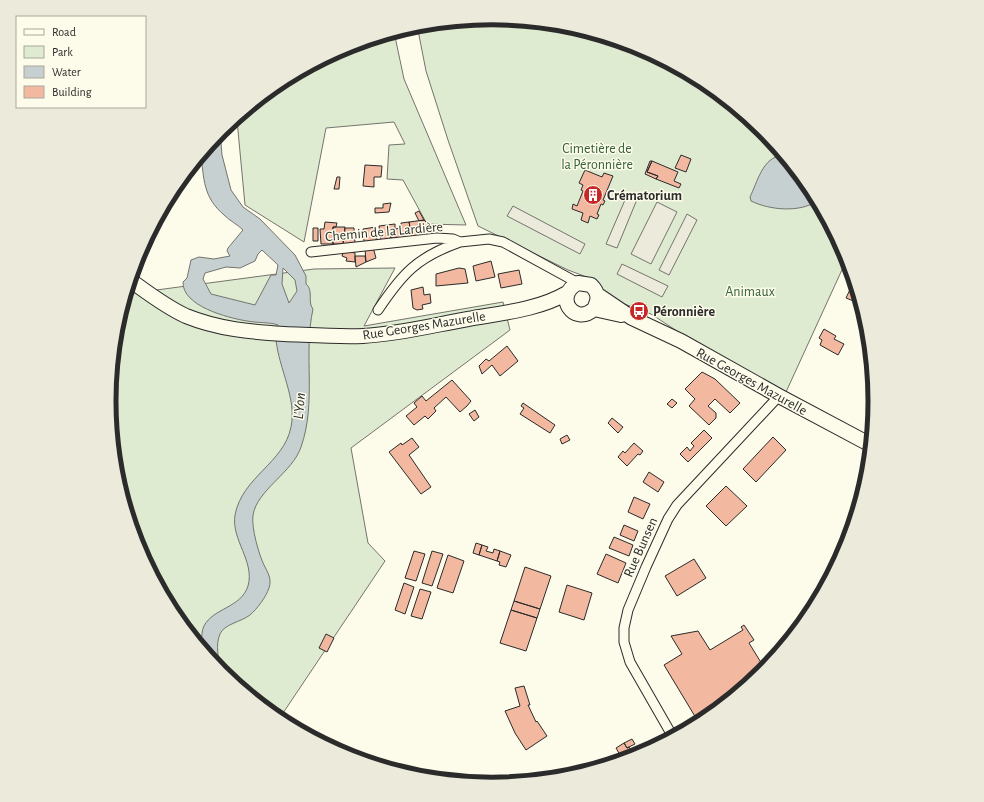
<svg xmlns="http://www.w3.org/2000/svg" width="984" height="802" viewBox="0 0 984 802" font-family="'Alegreya Sans',sans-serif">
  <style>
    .green { fill: #deebd1; stroke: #74746e }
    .parking { fill: #eceadb; stroke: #74746e }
    .water { fill: #c7d0d0; stroke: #74746e; fill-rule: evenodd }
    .building { fill: #f2b8a0; stroke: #2b2b2b }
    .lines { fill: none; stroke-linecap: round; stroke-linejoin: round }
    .street-casing { stroke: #2b2b2b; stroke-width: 11 }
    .primary-casing { stroke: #2b2b2b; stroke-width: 16 }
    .street { stroke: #fdfbea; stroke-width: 9 }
    .primary { stroke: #fdfbea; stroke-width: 14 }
    .labels { text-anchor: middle; stroke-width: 3; stroke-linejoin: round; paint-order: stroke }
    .park-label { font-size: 14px; fill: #34623c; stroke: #fdfbea }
    .poi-label { font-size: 14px; font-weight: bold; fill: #2b2b2b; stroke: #fdfbea; text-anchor: start }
    .street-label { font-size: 14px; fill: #2b2b2b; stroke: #fdfbea }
    .water-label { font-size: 15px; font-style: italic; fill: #2b2b2b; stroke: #fdfbea }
    .rim { fill: none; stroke: #2b2b2b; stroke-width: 5 }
  </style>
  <rect width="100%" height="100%" fill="#fdfbea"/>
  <path class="green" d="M492,18l75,7 72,22 66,36 58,47 48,58 37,73h-2l-60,131 -109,-61 -26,-17 -40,-15 -19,-20 -24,-9 -90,-44 -30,-86 -22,-69 -9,-46z
    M394,32l10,47 62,146 -39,-1 -24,-44 -16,-1 2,-34 16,-1 -11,-22 -68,6 -22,114 -59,-37 -8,-85 39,-25 -6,-5 9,-8 67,-35z
    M395,268l-31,58 139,-24 7,28 -159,118 17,95 17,18 -106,158 -58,-47 -48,-58 -35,-67 -22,-72 -7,-74 7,-75 12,-38 6,5 180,-24z"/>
  <path class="parking" d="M628,193l10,4 -21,51 -11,-4z
    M657,202l20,10 -26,52 -20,-10z
    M513,206l72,38 -5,10 -73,-38z
    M687,214l10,6 -28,55 -10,-5z
    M622,264l46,22 -6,11 -45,-23z"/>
  <path class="water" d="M220,131l2,24 9,35 12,17 17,12 35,36 11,21v8c8,6 1,18 7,25 -10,45 4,93 -12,138 -8,25 -44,43 -48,68 -2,12 6,40 11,50 4,8 8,14 5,23 -3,9 -12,21 -19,27 -9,7 -26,9 -30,19 -5,11 -1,25 0,36l-19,-23c1,-6 0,-15 3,-21 9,-18 37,-18 44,-40 7,-25 -17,-46 -13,-71 7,-38 49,-52 56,-88 6,-28 -12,-58 -15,-87 0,-4 2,-10 2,-15 -8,-3 -21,-2 -31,-4 -19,-3 -65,-15 -64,-39l4,-4 4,-18 8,-3 15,2 16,-3 -3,-5 1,-3 15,-18c-6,-6 -13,-9 -19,-15 -21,-18 -20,-36 -23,-60zM262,250l16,15 -2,10h-5l-16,30 -44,-11 -8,-15 2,-6 21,-6 14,1 15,-7 3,-7zM283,268l12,12 2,11 -8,12 -7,-19z
    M782,156l3,1 26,31 6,13c-17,12 -48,9 -66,0l-1,-4c7,-14 13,-41 32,-41z"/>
  <path class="building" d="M681,155l10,4 -5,13 -11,-4z
    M650,161h2l-5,11 11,4 -2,3 -11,-5z
    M652,161l26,11 -4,9 7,3 -2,4 -23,-9 2,-3 -11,-4z
    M365,165l17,1 -1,11h-7v10l-11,-1z
    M585,170l17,7 2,-4 9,3 -10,24 2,1 -2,4 -2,-1 -4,10 2,1 -2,4 -7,-3 -2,7 -7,-3 2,-7 -11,-4 1,-5 4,2 6,-15 -2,-1 2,-5 -4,-2z
    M337,177h3l-1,12h-5z
    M391,203l-2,9 -14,1v-5h8v-4z
    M419,211l5,9 -5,1 -4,-8z
    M424,220l4,4 -1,7 -7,1v4l-8,1 -3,-15z
    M325,222l12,1 -1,4h-3v17h-12l-1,-15h4z
    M409,222l3,15 -16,1 -1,-9 6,-1v-5z
    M395,224v5h-5l1,9 -10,2 -2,-14z
    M333,227h12l-2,17h-10z
    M376,227l1,13 -13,2 -1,-13z
    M313,228h5v13h-5z
    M345,228h9l1,15 -12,1z
    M390,229h5l1,9h-5z
    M373,247l3,11 -10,4 -1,-14z
    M344,250l11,3v9l-9,-1 1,-3 -5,-2z
    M355,256h10l1,6 -10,5z
    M491,261l4,16 -19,4 -3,-15z
    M459,268l6,1 3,14 -32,3v-12z
    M519,270l3,14 -21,4 -3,-14z
    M854,281l4,15 -2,6 -10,-4z
    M423,287l1,8 6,-1 1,9 -9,2 1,4 -6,1 -4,-2 -2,-18z
    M824,329l12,7 -2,3 10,5 -6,11 -18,-10 2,-5 -3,-2z
    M507,346l11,15 -18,15 -8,-11 -10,9 -3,-8 7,-7 3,2z
    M702,372l13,7 25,24 -10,10 -15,-14 -7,7 8,7v5l-7,7 -20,-19 6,-7 -10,-10z
    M452,380l19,21 -4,5 -7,6 -14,-15 -12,11 2,3 -8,8 -3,-3 -11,9 -8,-9 11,-9 -3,-4 8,-7 4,5z
    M672,399l5,4 -5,5 -5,-4z
    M523,403l32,22 -5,8 -30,-19 4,-6 -3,-2z
    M475,410l4,7 -5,4 -5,-7z
    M612,418l11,9 -5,6 -10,-10z
    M704,430l8,8 -24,24 -8,-8 7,-7 3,4 4,-5 -3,-3z
    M567,435l3,5 -8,4 -2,-5z
    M773,437l13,13 -30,32 -13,-13z
    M412,438l7,9 -10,8 22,32 -10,7 -32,-42 12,-9 1,2z
    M634,443l9,8 -3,4 -2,-1 -11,12 -9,-9 5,-6 2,2z
    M649,472l15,10 -6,10 -15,-10z
    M726,486l21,20 -21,20 -20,-20z
    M634,497l16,7 -7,15 -15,-7z
    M624,525l14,6 -4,10 -14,-6z
    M614,537l19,8 -4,11 -20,-8z
    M476,543l6,2 -3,10 -6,-2z
    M482,545l6,2 -2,4 7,2 1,-4 6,2 -3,10 -18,-6z
    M414,551l11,3 -9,27 -11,-3z
    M432,551l11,3 -11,32 -10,-3z
    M500,551l11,4 -5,12 -7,-2 1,-3 -3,-1z
    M606,554l20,9 -8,20 -21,-9z
    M448,555l16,6 -11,32 -16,-5z
    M694,559l12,19 -29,18 -12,-20z
    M525,567l26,9 -11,33 -26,-8z
    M404,583l10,4 -9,27 -10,-4z
    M567,585l25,8 -8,27 -25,-8z
    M420,589l11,3 -9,27 -11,-3z
    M514,601l26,8 -3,9 -26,-8z
    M511,610l26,8 -11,33 -26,-8z
    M744,625l10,15 -5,3 16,26 -22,16 2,2 -46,36 -35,-58 18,-11 -11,-18 27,-5 12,19 33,-20 -2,-3z
    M326,634l8,4 -7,14 -8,-4z
    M524,686l6,19h-2l8,17 1,-1 10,15 -21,14 -11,-17 -10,-22 15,-5 -5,-18z
    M632,739l3,5 -8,4 -3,-5z
    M624,743l3,5 2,-1 3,5 3,-1 1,3 16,-11 2,4 -16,8 -15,5 -7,-12z"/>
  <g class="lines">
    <defs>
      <path id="street" d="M311,252l126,-14 16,1 7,3 29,-3 14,3 75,41
        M378,310c24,-36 39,-53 82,-68
        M673,737l-43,-75 -6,-20v-14l4,-18 18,-43 22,-48 9,-14 102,-109"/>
      <path id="primary" d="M130,280c18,13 36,27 56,36 32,13 65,16 98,18 26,1 53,3 79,2 36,-2 71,-11 105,-17 33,-6 70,-9 99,-26
        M598,295l34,23 49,23 98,55 92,49
        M594,309c5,-10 5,-16 -3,-24l-13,-2c-25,13 -4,44 16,26l27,6"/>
    </defs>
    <use href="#street" class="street-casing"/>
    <use href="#primary" class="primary-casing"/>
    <use href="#street" class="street"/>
    <use href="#primary" class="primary"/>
  </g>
  <defs>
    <symbol id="building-disc" viewBox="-11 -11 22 22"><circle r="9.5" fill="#c62828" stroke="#fdfbea"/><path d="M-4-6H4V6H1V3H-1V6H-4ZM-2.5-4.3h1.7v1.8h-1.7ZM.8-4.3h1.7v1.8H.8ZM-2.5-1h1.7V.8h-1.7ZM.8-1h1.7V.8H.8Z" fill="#fff"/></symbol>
    <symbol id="bus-disc" viewBox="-11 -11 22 22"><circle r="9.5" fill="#c62828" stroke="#fdfbea"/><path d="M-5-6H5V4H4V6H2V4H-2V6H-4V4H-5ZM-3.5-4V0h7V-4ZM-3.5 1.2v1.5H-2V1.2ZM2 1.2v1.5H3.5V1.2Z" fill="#fff"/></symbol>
  </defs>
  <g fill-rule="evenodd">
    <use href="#building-disc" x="582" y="184" width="22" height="22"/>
    <use href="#bus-disc" x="628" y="300" width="22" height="22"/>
  </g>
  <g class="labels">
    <g class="park-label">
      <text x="597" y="153">Cimetière de<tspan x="597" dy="16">la Péronnière</tspan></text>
      <text x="750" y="296">Animaux</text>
    </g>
    <g class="poi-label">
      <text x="607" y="200">Crématorium</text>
      <text x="653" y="316">Péronnière</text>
    </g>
    <g class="street-label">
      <text transform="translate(384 231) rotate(-5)" y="5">Chemin de la Lardière</text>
      <text transform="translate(424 325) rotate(-9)" y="5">Rue Georges Mazurelle</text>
      <text transform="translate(752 381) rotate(29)" y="5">Rue Georges Mazurelle</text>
      <text transform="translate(640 547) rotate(-66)" y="5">Rue Bunsen</text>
    </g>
    <g class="water-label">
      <text transform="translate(299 406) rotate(-85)" y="5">L'Yon</text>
    </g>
  </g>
  <path d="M0 0H984V802H0ZM116 401a376 376 0 1 1 752 0a376 376 0 1 1-752 0Z" fill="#eceadb" fill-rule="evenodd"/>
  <path class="rim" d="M116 401a376 376 0 1 1 752 0a376 376 0 1 1-752 0Z"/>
  <rect x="16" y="16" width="130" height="92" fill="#fdfbea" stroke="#a9a89e"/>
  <rect x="24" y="29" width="20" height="6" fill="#fdfbea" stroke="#a9a89e"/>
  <text x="52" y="36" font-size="12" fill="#2b2b2b">Road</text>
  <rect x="24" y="46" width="20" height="12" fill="#deebd1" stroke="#a9a89e"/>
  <text x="52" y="56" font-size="12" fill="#2b2b2b">Park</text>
  <rect x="24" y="66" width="20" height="12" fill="#c7d0d0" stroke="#a9a89e"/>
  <text x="52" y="76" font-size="12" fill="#2b2b2b">Water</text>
  <rect x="24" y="86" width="20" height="12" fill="#f2b8a0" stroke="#a9a89e"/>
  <text x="52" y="96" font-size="12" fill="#2b2b2b">Building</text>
</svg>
